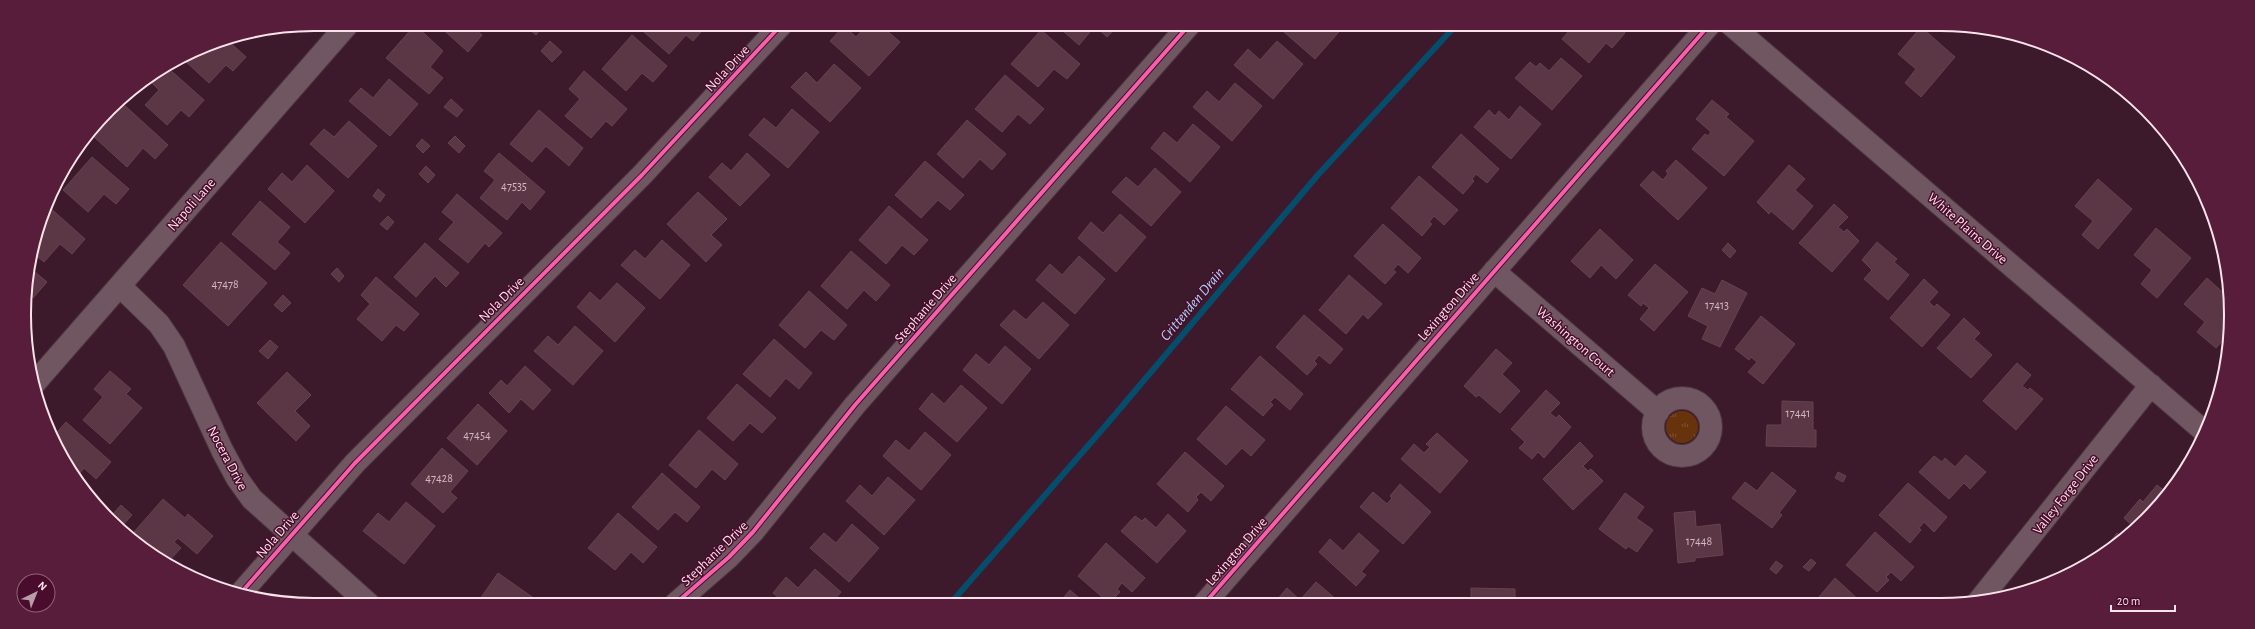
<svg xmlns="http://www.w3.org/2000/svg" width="2255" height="629" viewBox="0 0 2255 629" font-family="'Alegreya Sans',sans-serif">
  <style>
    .grass { fill: url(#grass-tufts) }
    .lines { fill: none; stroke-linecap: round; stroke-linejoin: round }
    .stream { stroke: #054d6d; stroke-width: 6 }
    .building { fill: #5b3644; stroke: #62454e }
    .minor-casing { stroke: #4b343f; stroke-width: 24 }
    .minor { stroke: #705661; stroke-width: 22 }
    .cycleway-casing { stroke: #4a0c2c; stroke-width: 6 }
    .cycleway { stroke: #f560ab; stroke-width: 4 }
    .labels { text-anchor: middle; stroke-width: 3; stroke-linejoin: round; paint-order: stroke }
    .number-label { font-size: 12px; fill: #d3b7c1 }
    .street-label { font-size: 14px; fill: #fbe2eb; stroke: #4a0c2c }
    .water-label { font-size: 15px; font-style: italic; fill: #a4daf9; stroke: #4a0c2c }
    .rim { fill: none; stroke: #fbe2eb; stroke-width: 2 }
  </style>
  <defs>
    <pattern id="grass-tufts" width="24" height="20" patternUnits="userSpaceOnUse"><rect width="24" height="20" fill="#67330c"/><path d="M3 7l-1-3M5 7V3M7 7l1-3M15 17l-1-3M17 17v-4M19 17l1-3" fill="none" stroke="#7e5030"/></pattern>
  </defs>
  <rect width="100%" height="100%" fill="#3c1a2b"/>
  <path class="grass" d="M1666 427a16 16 0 1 1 32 0a16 16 0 1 1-32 0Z"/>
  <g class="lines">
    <path class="stream" d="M950,604l157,-180 210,-248 140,-152"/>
  </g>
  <path class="building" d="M437,24h33l12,11 -14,17z
    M523,24h16l3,3 -6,8z
    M651,24h55l1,1 -14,16 -7,-6 -17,19 -25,-22z
    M868,24h11l21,18 -31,34 -39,-35 14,-15 12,11z
    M1055,24h64l-12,13 -12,-11 -16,19z
    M1278,24h66l1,1 -30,34 -39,-34z
    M1575,24h40l10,9 -13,15 -6,-5 -17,20 -27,-24z
    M415,25l28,26 -13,16 13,11 -14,16 -43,-36z
    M1921,27l34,30 -34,40 -16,-14 11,-14 -18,-15z
    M1041,30l39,34 -13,15 -13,-10 -16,18 -27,-23z
    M254,31l-7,7 -4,-4z
    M632,35l35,31 -14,16 -11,-9 -16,18 -24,-22z
    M226,39l20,18 -13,14 -7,-6 -17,18 -26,-24 21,-13z
    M550,41l12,11 -10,10 -11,-11z
    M1277,41l26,23 -30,35 -39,-34 14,-16 12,11z
    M1561,58l21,18 -30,34 -37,-32 15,-16 6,5 4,-4 9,8z
    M834,64l27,24 -31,34 -39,-35 15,-15 11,11z
    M168,68l36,32 -15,17 -8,-7 -14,15 -22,-20 14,-15 -10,-10z
    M584,71l43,38 -15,17 -6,-5 -15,17 -26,-22 15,-17 -11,-10z
    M1005,75l39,34 -14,15 -12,-10 -16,18 -27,-23z
    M389,79l29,25 -28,32 -41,-35 12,-13 12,10z
    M1235,83l27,23 -30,35 -39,-34 14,-16 12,11z
    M451,99l12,11 -6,7 -13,-10z
    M1712,100l17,14 -3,3 28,24 -30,35 -32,-27 13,-15 3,2 3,-4 -15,-13z
    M122,103l46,42 -13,14 -12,-11 -16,19 -34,-31z
    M1520,106l21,18 -30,35 -37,-32 15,-17 6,6 4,-5 10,9z
    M792,109l27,23 -31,36 -39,-33 15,-17 12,10z
    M539,110l44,38 -14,18 -23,-20 -14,16 -22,-18z
    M967,120l39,34 -14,16 -12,-11 -17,19 -26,-24z
    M349,121l28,25 -29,32 -38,-34 14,-15 10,8z
    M1193,124l27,23 -30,35 -39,-34 13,-16 13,11z
    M1461,134l38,35 -12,14 -11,-9 -4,5 2,2 -11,13 -31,-27z
    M455,136l10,10 -6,7 -11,-10z
    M422,139l8,7 -7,7 -7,-7z
    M499,153l46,39 -15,18 -8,-8 -15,18 -27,-22 15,-18 -11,-9z
    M747,153l23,22 -30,31 -31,-29 13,-14 9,8z
    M92,157l37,32 -13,15 -12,-10 -16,18 -25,-22z
    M1676,160l31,28 -29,32 -38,-35 13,-14 10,9 5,-6 -2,-3z
    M925,161l39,34 -14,15 -12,-10 -17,18 -26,-23z
    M307,165l27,26 -29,32 -37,-34 14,-16 10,9z
    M1789,165l16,14 -10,11 18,16 -20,24 -22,-19 -2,3 -12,-12z
    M426,166l9,9 -7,8 -9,-9z
    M1155,168l26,24 -30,34 -39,-34 14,-15 12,10z
    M1419,176l39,34 -14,15 -10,-9 -5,6 3,2 -10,12 -31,-28z
    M2098,179l34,30 -34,40 -16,-14 11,-14 -18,-15z
    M378,189l7,6 -5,7 -7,-6z
    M698,192l29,27 -16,16 11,10 -16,17 -39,-38z
    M457,194l45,39 -13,14 -4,-4 -17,20 -29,-24 15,-17 -12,-10z
    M260,201l30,26 -13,15 13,11 -15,17 -43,-36z
    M1834,204l14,13 -10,10 6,5 3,-3 12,12 -27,31 -33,-29z
    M48,206l37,33 -13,15 -12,-10 -16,18 -12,-10 2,-13z
    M889,206l39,34 -14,15 -12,-10 -16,19 -27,-24z
    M1120,214l26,23 -30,35 -38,-34 13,-16 12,11z
    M388,216l6,6 -7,8 -7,-6z
    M1383,224l38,34 -13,15 -10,-9 -5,6 3,2 -11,12 -31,-28z
    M2156,228l35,30 -34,40 -16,-14 11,-14 -18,-15z
    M1600,229l33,31 -17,19 -15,-14 -11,13 -19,-17z
    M662,240l28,25 -30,34 -39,-34 14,-15 10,9z
    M221,242l46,41 -39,43 -45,-41z
    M1877,242l20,17 -3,3 15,13 -21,25 -24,-21 8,-9 -10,-10z
    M425,243l34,30 -13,14 -11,-11 -19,21 -22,-20z
    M1728,243l8,8 -6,7 -8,-8z
    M851,251l39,34 -14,16 -12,-11 -17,19 -26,-23z
    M1079,256l26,23 -30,35 -39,-34 14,-16 12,11z
    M1655,264l33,28 -34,39 -14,-12 9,-11 -6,-5 -2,3 -13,-11z
    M29,267l18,15 -14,16 -8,-7z
    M337,268l7,8 -5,6 -8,-8z
    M1349,275l33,29 -14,15 -5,-5 -17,20 -27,-24z
    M376,277l43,37 -15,17 -8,-6 -14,16 -25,-22 13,-15 -9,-9z
    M2207,278l22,20 2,16 -2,19 -13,15 -19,-16 8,-10 -21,-18z
    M1924,279l14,13 -9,10 5,5 3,-3 13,11 -28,32 -32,-29z
    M1722,280l25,13 -27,54 -18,-8 6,-13 -20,-10 14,-28 13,6z
    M617,283l28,25 -30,34 -38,-35 13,-15 10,9z
    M809,291l38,34 -13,15 -13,-10 -16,18 -26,-23z
    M283,295l8,8 -9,9 -8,-7z
    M1043,302l26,23 -30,34 -39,-34 14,-15 12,10z
    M1304,315l39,34 -13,15 -11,-9 -5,6 3,3 -10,11 -31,-28z
    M1761,316l34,28 -32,40 -15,-12 9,-10 -6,-5 -2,3 -14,-11z
    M1964,318l16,15 -6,6 18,16 -21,23 -34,-30z
    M575,326l28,25 -30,34 -39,-34 14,-15 10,9z
    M774,339l38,34 -13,16 -13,-11 -16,19 -27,-23z
    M270,340l8,7 -10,12 -9,-8z
    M1005,346l26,23 -29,35 -39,-34 13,-16 13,11z
    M1496,349l16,14 -10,11 18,17 -20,22 -21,-18 -3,2 -12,-11z
    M1260,356l43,38 -13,16 -15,-13 -5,5 3,3 -10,11 -32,-27z
    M2017,363l14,12 -9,11 6,4 2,-2 13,11 -27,31 -33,-29z
    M525,366l26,24 -18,20 -12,-11 -12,14 -20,-20 12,-13 6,6z
    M110,371l21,18 -5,5 16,14 -32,36 -27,-24 20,-23 -9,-8z
    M287,372l24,23 -16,16 15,15 -14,15 -39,-38z
    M737,384l39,34 -14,15 -12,-10 -17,18 -26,-23z
    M961,385l26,23 -30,34 -38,-33 13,-16 12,11z
    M1546,390l14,13 -10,10 6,5 3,-3 12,12 -27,31 -6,-6 -6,7 -13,-11 6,-6 -14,-13z
    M1782,401l31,1v28h3v17l-50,-1 1,-21h15z
    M478,404l29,27 -30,34 -30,-27z
    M1226,406l39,34 -14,16 -9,-8 -16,17 -29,-26z
    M66,422l45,40 -15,17 -12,-11 -8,10 -19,-31 1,-1 -4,-3 -2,-5z
    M699,430l39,34 -13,16 -13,-11 -16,19 -27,-23z
    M925,432l26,23 -30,35 -38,-34 13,-16 13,11z
    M1437,433l31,28 -28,32 -39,-34 13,-15 10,9 6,-6 -4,-3z
    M1580,442l13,14 -10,10 5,5 3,-2 12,12 -30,29 -30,-31z
    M442,448l26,23 -18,21 7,6 -14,15 -32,-29z
    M1185,452l39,34 -13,15 -10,-9 -5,5 2,3 -10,12 -31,-28z
    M1966,455l20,17 -16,17 -6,-6 -15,16 -30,-27 15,-16 8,6 3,-4 10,9z
    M1772,472l24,19 -17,22 3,2 -10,13 -40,-30 13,-16 12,9z
    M1838,472l8,4 -3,6 -8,-4z
    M662,473l38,34 -13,15 -12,-10 -17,18 -26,-23z
    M888,477l27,23 -31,35 -38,-34 14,-16 12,11z
    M1908,483l39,34 -13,15 -10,-10 -5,6 2,2 -11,13 -31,-28z
    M1400,484l31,28 -28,32 -43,-37 13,-15 14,12 5,-6 -2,-2z
    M2157,485l9,7 -20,28 -11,8 -11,-10 16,-19 3,3z
    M1625,493l19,14 -8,11 17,12 -16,22 -9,-6 -2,3 -27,-20z
    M163,499l22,19 3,-4 25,22 -16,18 -19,-16 -4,4 7,6 -13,14 -34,-30z
    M406,502l29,24 -31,38 -41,-33 15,-18 11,9z
    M121,505l11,10 -9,10 -11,-10z
    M1695,511l1,16 24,-3 3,31 -28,3v3l-17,2 -4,-50z
    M618,513l39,34 -14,16 -12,-11 -16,18 -27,-22z
    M1168,514l18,17 -29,32 -36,-32 14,-15 7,5 3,-3 11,10z
    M852,524l27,24 -30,34 -39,-34 14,-15 12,10z
    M1875,532l39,35 -13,14 -10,-9 -5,5 3,3 -12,12 -31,-27z
    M1359,533l20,18 -18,21 5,3 -10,11 -37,-34 11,-13 13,12z
    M2117,533l5,4 -18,13z
    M1106,543l39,35 -13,14 -10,-9 -5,6 3,3 -11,11 -31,-27z
    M1811,559l5,4 -7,8 -6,-4z
    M1776,561l7,5 -7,8 -6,-5z
    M815,569l26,23 -10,12h-45l-13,-11 13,-16 12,11z
    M498,573l37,26 -4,6h-55z
    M1835,578l27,25h-48z
    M1316,582l21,18 -3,3 -55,1 -3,-3 11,-13 13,12z
    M1471,588l44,1v14h-44z
    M1070,590l16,14h-28z"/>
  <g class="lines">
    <defs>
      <path id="minor" d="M1730,24l475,408
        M1494,271l164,141
        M120,286l39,38 15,22 48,104 15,28 15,21 118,106
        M33,385l315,-361
        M1653 427a29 29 0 1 1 58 0a29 29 0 1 1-58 0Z
        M240,594l115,-131 287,-288 140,-151
        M1978,602l173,-217
        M675,604l54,-47 24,-25 102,-127 335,-381
        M1204,604l506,-580"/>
    </defs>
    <use href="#minor" class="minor-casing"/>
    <use href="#minor" class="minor"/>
    <defs>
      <path id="cycleway" d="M240,594l115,-131 287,-288 140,-151
        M675,604l54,-47 24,-25 102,-127 335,-381
        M1204,604l506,-580"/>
    </defs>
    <use href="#cycleway" class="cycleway-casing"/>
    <use href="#cycleway" class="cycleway"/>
  </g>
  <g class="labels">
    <g class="number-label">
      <text x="514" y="190">47535</text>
      <text x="225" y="288">47478</text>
      <text x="1717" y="309">17413</text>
      <text x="1798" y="417">17441</text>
      <text x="477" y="439">47454</text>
      <text x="439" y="482">47428</text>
      <text x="1699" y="545">17448</text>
    </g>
    <g class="street-label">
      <text transform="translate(727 68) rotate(-47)" y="5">Nola Drive</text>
      <text transform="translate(191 204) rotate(-49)" y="5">Napoli Lane</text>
      <text transform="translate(1968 228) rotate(41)" y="5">White Plains Drive</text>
      <text transform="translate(501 299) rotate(-45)" y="5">Nola Drive</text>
      <text transform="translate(1448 306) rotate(-49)" y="5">Lexington Drive</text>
      <text transform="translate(925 308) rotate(-49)" y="5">Stephanie Drive</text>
      <text transform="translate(1576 341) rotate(41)" y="5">Washington Court</text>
      <text transform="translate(228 458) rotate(62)" y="5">Nocera Drive</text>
      <text transform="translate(2065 494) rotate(-52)" y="5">Valley Forge Drive</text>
      <text transform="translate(277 534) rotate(-49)" y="5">Nola Drive</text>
      <text transform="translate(1236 551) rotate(-49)" y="5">Lexington Drive</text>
      <text transform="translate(714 553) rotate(-44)" y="5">Stephanie Drive</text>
    </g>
    <g class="water-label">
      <text transform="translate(1192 304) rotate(-50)" y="5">Crittenden Drain</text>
    </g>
  </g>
  <path d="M0 0H2255V629H0ZM314 31H1941A283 283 0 0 1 2224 314V315A283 283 0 0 1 1941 598H314A283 283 0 0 1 31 315V314A283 283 0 0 1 314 31Z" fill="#581d3b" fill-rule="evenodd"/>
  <path class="rim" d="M314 31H1941A283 283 0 0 1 2224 314V315A283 283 0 0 1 1941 598H314A283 283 0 0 1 31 315V314A283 283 0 0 1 314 31Z"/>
  <g transform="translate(36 593) rotate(43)"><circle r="19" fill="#4a0c2c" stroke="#916278"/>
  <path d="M0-3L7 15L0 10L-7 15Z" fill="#b89ca8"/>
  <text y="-6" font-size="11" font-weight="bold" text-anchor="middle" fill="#fbe2eb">N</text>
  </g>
  <path d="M2111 605v6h64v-6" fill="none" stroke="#fbe2eb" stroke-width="2"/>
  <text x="2117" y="605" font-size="12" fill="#fbe2eb" stroke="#4a0c2c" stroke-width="3" paint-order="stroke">20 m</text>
</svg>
